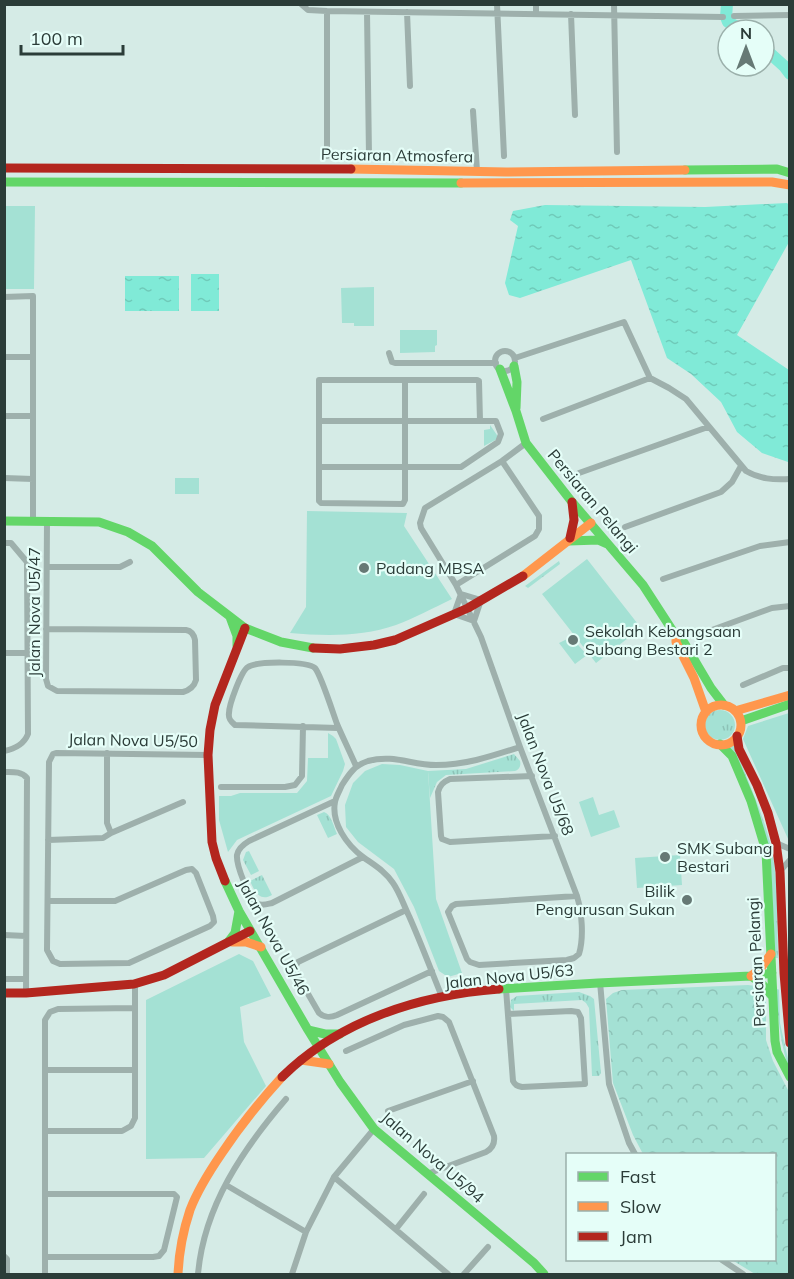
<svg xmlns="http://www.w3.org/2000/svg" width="794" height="1279" viewBox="0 0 794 1279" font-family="Mulish,sans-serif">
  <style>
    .grass { fill: url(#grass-tufts) }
    .forest { fill: url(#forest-crowns) }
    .park { fill: #a4e1d4 }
    .water { fill: url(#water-ripples) }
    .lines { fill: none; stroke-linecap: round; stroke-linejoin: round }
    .river { stroke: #80ead7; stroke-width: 12 }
    .street { stroke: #9eb0ac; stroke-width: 6 }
    .fast { stroke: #63d668; stroke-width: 9 }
    .slow { stroke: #ff974d; stroke-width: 9 }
    .jam { stroke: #b3261e; stroke-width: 9 }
    .poi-dot { fill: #667975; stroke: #e5fef8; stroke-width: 2 }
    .labels { text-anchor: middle; stroke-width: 4.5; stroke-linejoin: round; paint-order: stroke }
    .street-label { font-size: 16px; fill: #2b3c38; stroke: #e5fef8 }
    .poi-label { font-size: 16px; fill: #2b3c38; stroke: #e5fef8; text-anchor: start }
  </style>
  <defs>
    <pattern id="grass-tufts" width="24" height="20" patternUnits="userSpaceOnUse" patternTransform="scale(1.5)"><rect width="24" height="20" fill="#a4e1d4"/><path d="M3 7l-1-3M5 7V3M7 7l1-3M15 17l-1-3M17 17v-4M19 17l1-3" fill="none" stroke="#8dc2b7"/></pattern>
    <pattern id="forest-crowns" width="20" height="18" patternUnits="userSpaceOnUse" patternTransform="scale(1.5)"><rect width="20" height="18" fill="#a4e1d4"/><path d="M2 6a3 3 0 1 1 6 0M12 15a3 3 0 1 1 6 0" fill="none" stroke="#8dc2b7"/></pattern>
    <pattern id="water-ripples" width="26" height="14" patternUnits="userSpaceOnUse" patternTransform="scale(1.5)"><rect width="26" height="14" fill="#80ead7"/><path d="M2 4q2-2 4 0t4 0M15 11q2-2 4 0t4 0" fill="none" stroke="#6fcab9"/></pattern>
  </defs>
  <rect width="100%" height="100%" fill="#d5ebe6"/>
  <path class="grass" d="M559,561l1,3 -32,24 -3,-2z
    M705 725a15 15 0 1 1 30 0a15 15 0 1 1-30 0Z
    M734,745c13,35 30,69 38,106 7,34 5,72 6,107h-3l-4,-91 -43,-118z
    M514,754l6,7c1,4 0,8 -5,10l-69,4 -9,7 -7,16 -2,-27 38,-2z
    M324,812c7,2 10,15 13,22l-9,4 -11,-23z
    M249,851l10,20 -8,4 -8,-15 3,-8z
    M262,875l10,20c-12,7 -17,-3 -22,-14z
    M778,989l1,1 1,33 9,40v6c-9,-26 -11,-52 -13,-79z
    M579,992l11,4 4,3 7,74 -2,3h-7l-3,-68 -3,-5 -4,-3 -68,4v7l-4,-4 1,-7 6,-4z"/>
  <path class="forest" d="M748,985l8,1 7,5 3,7v42l7,21 16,31v182h-34l-23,-14h42v-106h-131l-10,-19 -20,-52 -7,-84 7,-6 9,-3z"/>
  <path class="park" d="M5,206h30l-1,83h-29z
    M374,287v39h-20v-3h-12l-1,-35z
    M400,330h37v15l-2,1v6l-35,1z
    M490,425l9,13 -15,8v-16l6,-1z
    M175,478h24v16h-24z
    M307,511l100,2 -3,13 48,73c-19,9 -37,19 -56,26 -34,12 -71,11 -106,8l16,-26z
    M587,559l54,69 -45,35 -54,-69z
    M571,637l16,18 -12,9 -16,-21z
    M789,713h1l-1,128 -46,-102 5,-13z
    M328,733l5,3 3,3 9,25 -2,7 -12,25 -94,44 -9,12 -9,-32v-24h12l9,-3h57l10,-12 1,-23h20z
    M382,764l18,1 28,6 8,128 26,74 -14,4 -9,-6 -25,-64 -20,-38 -36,-27 -12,-15 -1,-22 8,-22 12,-12z
    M593,797l6,18 15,-5 6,17 -29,10 -12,-35z
    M680,855l2,30 -45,3 -2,-30z
    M239,954l14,7 18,35 -31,11 4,35 22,44 -62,72 -58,1v-159z"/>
  <path class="water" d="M787,203l2,2v37l-52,93 52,35 1,91 -2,1 -26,-9 -25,-21 -16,-30 -30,-28 -24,-16 -36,-98 -111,38 -11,-3 -4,-12 13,-57 -8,-6 3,-9 32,-6 160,2z
    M191,274h28v37h-28z
    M125,276h54v35h-54z"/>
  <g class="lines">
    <path class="river" d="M727,4l-1,13 2,5 15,8
      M764,48l20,18 6,8"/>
    <path class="street" d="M301,4l7,6 19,1 396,6
      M497,4l7,152
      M536,4v10
      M614,4l3,148
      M367,12l2,144
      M407,12l3,74
      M571,14l4,101
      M734,16l56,-1
      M473,111l4,60
      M327,156v-145
      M4,297l29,-1v225
      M495 361a10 10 0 1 1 20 0a10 10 0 1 1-20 0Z
      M389,353l3,9 3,1h101
      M4,357h29
      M515,358l109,-36 26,56 19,10 17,11 60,72c14,8 27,9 44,8
      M405,380v120l-2,4 -82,-1 -2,-2v-121c28,0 57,0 86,0h72l2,1 1,40
      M4,416h29
      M543,419l107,-41
      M319,421h177l5,13 -3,8 -37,25h-142
      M526,443l-24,18 -77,47 -5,15 1,5 35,57 25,52 39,110 57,149c5,17 7,41 2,58l-5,4 -7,2 -88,5 -9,-3 -3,-3 -19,-47 4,-6 4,-2 121,-8
      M579,473l129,-46
      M4,478l29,1
      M625,527l96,-35 11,-10 9,-16
      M4,543h7l16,19 1,172c-4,10 -13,15 -24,17
      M47,567h73l10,-5
      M663,579l97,-33 30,-4
      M456,585l79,-49 4,-7v-13l-37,-55
      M461,594l20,6 -7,21
      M461,594l-7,20 20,7
      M46,629l140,1c6,1 8,5 9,10l1,40c-2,7 -6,10 -13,12l-126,-1 -9,-5 -2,-7 1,-158
      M701,634l71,-26 18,-2
      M4,653h24
      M743,685l40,-17h7
      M338,728l-103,-3c-4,-3 -7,-6 -6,-12 0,-8 12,-42 19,-46 9,-6 59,-6 67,1 6,7 18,45 22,56 6,14 13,28 19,42
      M107,753v70l4,10
      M4,772c9,0 17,-1 23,6l-1,215
      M532,776l-82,3c-7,3 -10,6 -12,13l3,44 1,3 8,3 105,-6
      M221,787h64l10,-2 7,-9 1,-50
      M335,801l-86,40c-5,3 -11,7 -12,14 -1,10 12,44 21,49 4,2 10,0 14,-1l91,-46
      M48,840l55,-2 8,-5 72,-31
      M776,843l14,6
      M780,871l10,-11
      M48,901h67l71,-31 6,-1 4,4 17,43 1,6 -4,4 -81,37 -69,1 -7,-3 -6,-11 2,-188 4,-8 3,-1 152,2
      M406,910l-108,52 -3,5 1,6 23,40c6,5 11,5 18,2l95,-44
      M4,935l22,1
      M4,979h22
      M600,982l9,102 20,59 6,11
      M506,989l7,92c2,4 4,5 9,6l63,-3 -4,-66 -3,-6 -7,-1 -63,3
      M442,997c-11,-27 -21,-54 -33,-81 -5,-10 -9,-23 -16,-33 -8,-12 -19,-18 -30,-26 -16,-12 -32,-34 -28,-55 1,-6 5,-12 7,-17 7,-11 13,-20 26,-24 26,-7 43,4 68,4 30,0 56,-9 84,-18
      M346,1051l58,-26 34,-9 5,1 6,5 45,114c1,7 -1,12 -8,16l-59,22
      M45,1070h90
      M388,1111l85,-30
      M45,1131h77l9,-5 4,-8v-134
      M334,1177l114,97
      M226,1185l80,47
      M45,1194h129l3,3 -13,53 -5,6 -6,1h-108
      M396,1229l28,-35
      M4,1256l3,3v15
      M722,1260l21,14
      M45,1274v-254l5,-8 8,-3 77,-1
      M198,1274c6,-68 45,-125 88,-175
      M292,1274l14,-42 28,-55 40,-48
      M464,1274l24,-27"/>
    <path class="fast" d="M685,170l92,-1 13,4
      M4,182l457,1
      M514,366l3,16 -1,26
      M500,369l16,42 10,32 46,59 71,83 33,51 6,3 29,49 13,17
      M4,521l95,1 29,10 24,14 46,46 47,36 36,14 32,6
      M569,541l29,-1 9,4
      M230,617l7,19v10
      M741,721l49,-17
      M720,744l12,12 19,45 15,50 9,190 2,11 13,25
      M225,881l14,30 69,119 32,52 34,47 160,134 10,11
      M229,941l6,-8 4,-22
      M751,976l12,9 9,11
      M499,989l99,-6 153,-7 21,-3
      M308,1030l17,4h15"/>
    <path class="slow" d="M351,169l155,3 179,-2
      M461,183l311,-1 18,3
      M523,576l68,-53
      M676,636v6l18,36 12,34
      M701 725a20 20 0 1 1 40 0a20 20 0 1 1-40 0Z
      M735,711l55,-16
      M232,942h14l15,5
      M751,976l9,-7 11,-15
      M301,1060l28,4
      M178,1274c1,-22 5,-43 12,-64 8,-21 19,-38 32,-57 18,-27 38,-52 60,-76"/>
    <path class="jam" d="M4,168l347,1
      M570,538l4,-18 -2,-18
      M313,648l27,1 34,-4 21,-5 73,-32 55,-32
      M737,736l2,13 18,36 11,28 8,30 4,29 4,101 6,70
      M225,881l-9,-23 -4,-16 -4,-87 2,-25 5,-25 30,-77
      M4,993h22l108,-9 30,-9 86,-44
      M282,1077c58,-57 138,-82 217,-88"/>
  </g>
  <g class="poi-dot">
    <circle cx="364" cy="568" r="6"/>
    <circle cx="573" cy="640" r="6"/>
    <circle cx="665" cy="857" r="6"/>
    <circle cx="687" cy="900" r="6"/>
  </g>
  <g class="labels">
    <g class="street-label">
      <text transform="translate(397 155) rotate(1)" y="6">Persiaran Atmosfera</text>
      <text transform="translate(593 501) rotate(50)" y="6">Persiaran Pelangi</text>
      <text transform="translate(34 612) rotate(-90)" y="6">Jalan Nova U5/47</text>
      <text transform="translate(133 740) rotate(1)" y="6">Jalan Nova U5/50</text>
      <text transform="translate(546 774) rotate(69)" y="6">Jalan Nova U5/68</text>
      <text transform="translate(274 937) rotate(61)" y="6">Jalan Nova U5/46</text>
      <text transform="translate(756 962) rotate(-93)" y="6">Persiaran Pelangi</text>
      <text transform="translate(509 976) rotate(-6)" y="6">Jalan Nova U5/63</text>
      <text transform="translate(433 1157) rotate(41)" y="6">Jalan Nova U5/94</text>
    </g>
    <g class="poi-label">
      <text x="376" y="574">Padang MBSA</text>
      <text x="585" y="637">Sekolah Kebangsaan<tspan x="585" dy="18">Subang Bestari 2</tspan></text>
      <text x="677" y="854">SMK Subang<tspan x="677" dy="18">Bestari</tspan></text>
      <text x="675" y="897" text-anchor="end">Bilik<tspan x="675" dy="18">Pengurusan Sukan</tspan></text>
    </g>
  </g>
  <rect width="794" height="1279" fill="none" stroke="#2b3c38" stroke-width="12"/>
  <rect x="566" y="1153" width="210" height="108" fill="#e5fef8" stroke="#9bb0ab" stroke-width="1.5"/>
  <rect x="578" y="1172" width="30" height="9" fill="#63d668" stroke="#9bb0ab" stroke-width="1.5"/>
  <text x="620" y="1183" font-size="18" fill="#2b3c38">Fast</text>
  <rect x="578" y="1202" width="30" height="9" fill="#ff974d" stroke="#9bb0ab" stroke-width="1.5"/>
  <text x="620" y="1213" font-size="18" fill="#2b3c38">Slow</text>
  <rect x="578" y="1232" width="30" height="9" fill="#b3261e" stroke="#9bb0ab" stroke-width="1.5"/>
  <text x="620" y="1243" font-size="18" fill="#2b3c38">Jam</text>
  <g transform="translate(746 48)"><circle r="28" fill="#e5fef8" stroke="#9bb0ab" stroke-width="1.5"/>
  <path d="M0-4.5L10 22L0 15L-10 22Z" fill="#667975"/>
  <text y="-9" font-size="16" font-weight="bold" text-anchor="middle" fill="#2b3c38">N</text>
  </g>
  <path d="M21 45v9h102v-9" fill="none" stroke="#2b3c38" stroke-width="3"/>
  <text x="30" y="45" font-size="18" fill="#2b3c38" stroke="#e5fef8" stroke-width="4.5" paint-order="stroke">100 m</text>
</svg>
